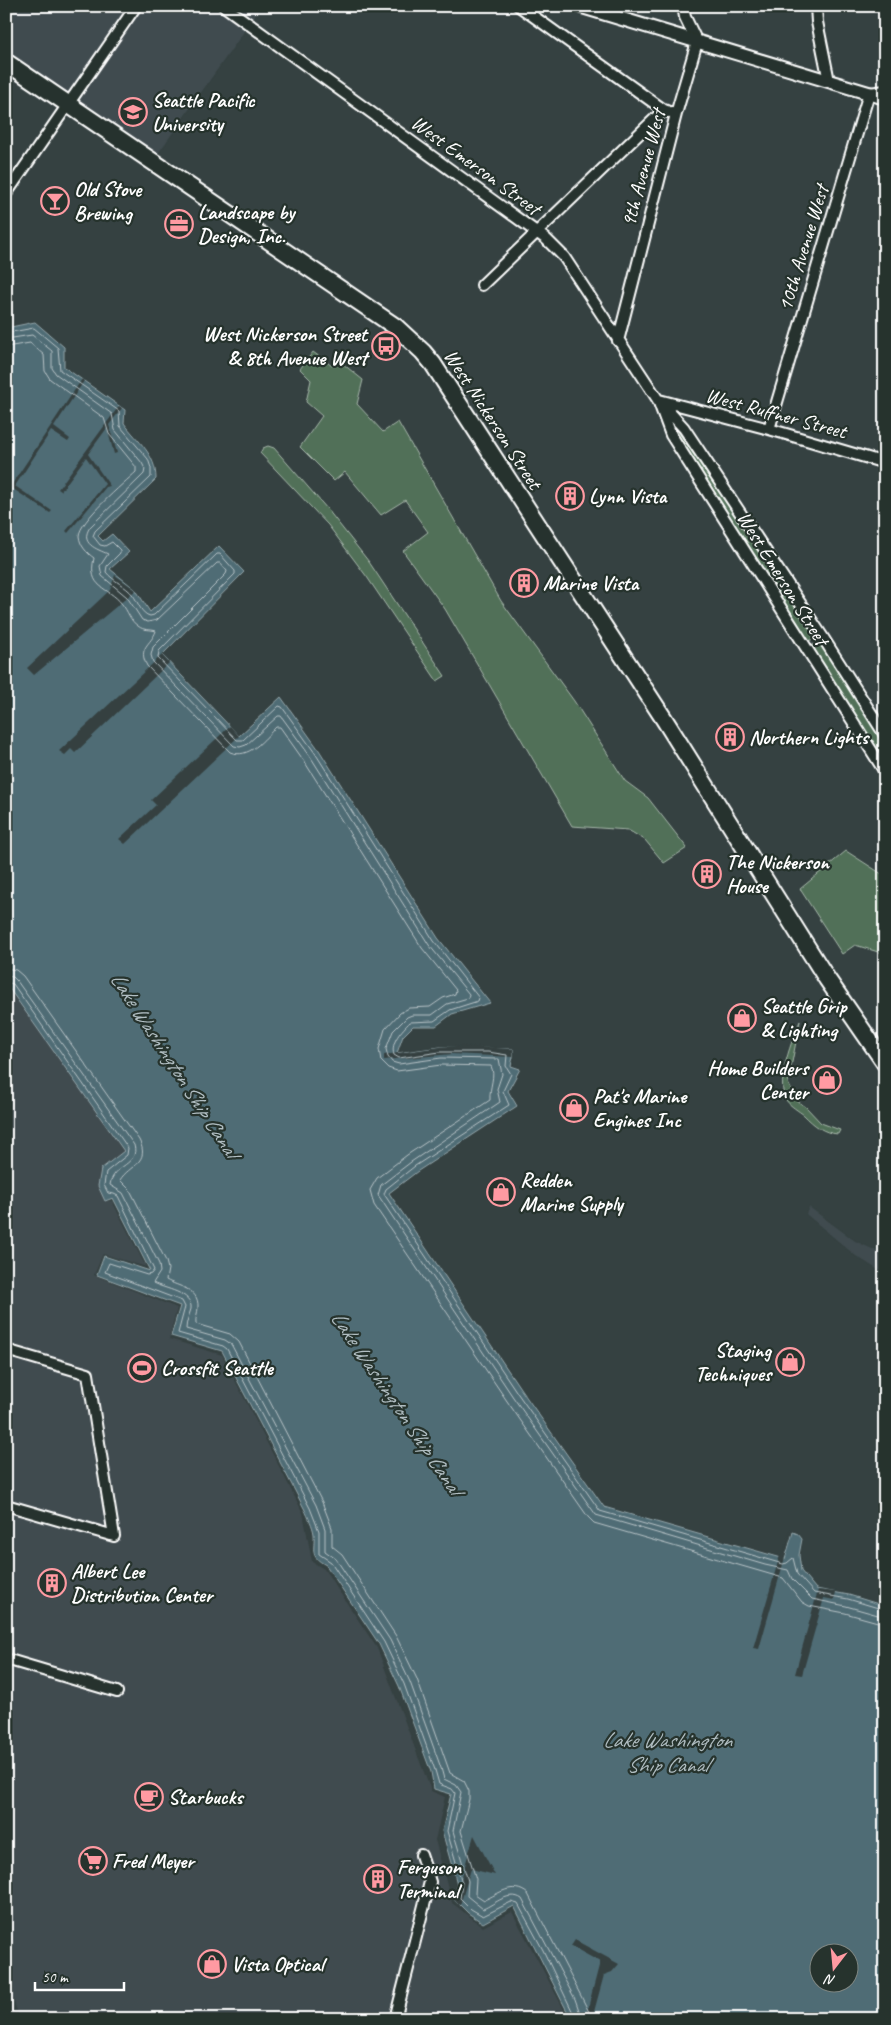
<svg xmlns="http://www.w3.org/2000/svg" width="891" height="2025" viewBox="0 0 891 2025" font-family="Caveat,sans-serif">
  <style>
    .built { fill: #404b4f }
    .green { fill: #517058; stroke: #a8b8ac }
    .water { fill: #4f6c75; stroke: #95a7ac; fill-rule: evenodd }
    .pier { fill: #354141 }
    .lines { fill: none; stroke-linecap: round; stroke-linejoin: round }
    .shore { stroke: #b9c4c8; stroke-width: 1 }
    .minor-casing { stroke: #fff; stroke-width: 14 }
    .tertiary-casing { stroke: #fff; stroke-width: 16 }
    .primary-casing { stroke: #fff; stroke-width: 20 }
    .minor { stroke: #26332d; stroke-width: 10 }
    .tertiary { stroke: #26332d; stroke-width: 12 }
    .primary { stroke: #26332d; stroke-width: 16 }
    .labels { text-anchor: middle; stroke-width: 4.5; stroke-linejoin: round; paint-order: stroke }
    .poi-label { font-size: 21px; font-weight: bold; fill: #fff; stroke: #26332d; text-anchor: start }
    .street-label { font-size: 21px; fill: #fff; stroke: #26332d }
    .water-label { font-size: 22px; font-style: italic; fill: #b0bdc1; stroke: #26332d }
  </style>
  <rect width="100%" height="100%" fill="#354141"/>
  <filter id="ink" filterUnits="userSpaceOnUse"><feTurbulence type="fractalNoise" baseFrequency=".02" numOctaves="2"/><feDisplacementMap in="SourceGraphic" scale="10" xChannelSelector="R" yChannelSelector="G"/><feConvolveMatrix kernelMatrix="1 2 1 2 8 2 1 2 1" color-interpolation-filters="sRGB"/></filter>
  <g filter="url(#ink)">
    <path class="built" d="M6,6h256l-110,156 -146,-100z
      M6,984l118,167 -23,18 4,32h7l34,66 -43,-13 -9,21 83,33 -8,31 53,16 81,158 9,49 12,7 53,79 54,143 14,6 -10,43 17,63 31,24 29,-15 57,107h-549l-14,-39z
      M809,1207l46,34 30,14v19l-29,-18 -50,-42z"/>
    <path class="green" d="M313,352l19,14 6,-6 25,20 -6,24 26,28 15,-10 103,179 73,100 51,80 23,17 39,50 -23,15 -19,-23 -17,-10 -56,-4 -127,-217 -42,-58 25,-19 -23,-32 -24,15 -36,-43 -11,9 -34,-34 22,-31 -16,-14 5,-22 -11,-11z
      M676,429l64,93 75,115 -7,5 -136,-210z
      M268,446l6,2 54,62 41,52 76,114 -8,5 -70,-104 -39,-52 -68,-72 3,-5z
      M819,642l66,104v19l-21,-31 -31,-55 -23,-32z
      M846,851l39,25v78l-30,-9 -13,9 -42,-65z
      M800,1021l-12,62 9,18 9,6 15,16 19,7 -2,4c-15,-1 -24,-9 -34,-19 -5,-4 -14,-9 -18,-15 -11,-18 7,-62 14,-79z"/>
    <path class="water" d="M35,322l29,25v20l61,43 -1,13c14,19 32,31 32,56l-58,57 5,5 9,-7 17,18 -19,17 26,21 14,22 69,-66 25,26 -82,83 77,81 42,-39 38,53 119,188 52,65 -38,11 -16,12h-23l-10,10 -6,17 43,-6 73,2v8l-2,9 9,3 -12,22 9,15 -99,65 -29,22 133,198 82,116 181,52 8,-27 5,2 4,5 -3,16 2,16 15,18 33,6 36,11v413h-314l-57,-113 -31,17 -15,-10 -13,-13 2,-16 -15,-53 9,-37 -17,-5 -3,-17 -32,-86 -20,-42 -53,-79c-17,-9 -11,-14 -12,-31 -1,-8 -6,-17 -9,-24l-83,-159 -51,-15 9,-30 -83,-31 7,-19 46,15 -37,-73 -8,3 -7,-15 3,-17 23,-18 -118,-167v-656zM818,1952h30v30h-30z"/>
    <path class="pier" d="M82,379l2,2 -30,46 16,12 -2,3 -17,-11 -36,55 37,25 -2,2 -40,-26z
      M119,406l3,2 -13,17 8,28 -3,1 -7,-26 -19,26 22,32 -4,1 -38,46 -2,-2 39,-47 -19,-27 -25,34 -3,-2z
      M115,575l21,15 -102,85 -7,-7 83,-78z
      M162,655l7,8 -94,90 -4,-4 -6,6 -6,-4z
      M230,726l9,10 -114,108 -6,-5 37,-34 -5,-5z
      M462,1046l51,3v8l-61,-3 -68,6v-5l56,-8z
      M793,1529l-34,120 -6,-1 27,-93 3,1 7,-25z
      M818,1590l18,2 -2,8 -10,-2 -22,77 -7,-1z
      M474,1835l21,40 -24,-6 -11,36 -5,-5z
      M575,1940l44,24 -7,8 -8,3 -12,44h-7l15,-57 -29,-16z"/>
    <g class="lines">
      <path class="shore" d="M6,333l28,-5 24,20 2,22 59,41 1,15 28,33 3,9v9l-56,54 -2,5 7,9 5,1 7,-4 8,8v3l-13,13 -1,6c7,9 20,14 27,23 5,7 8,19 17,21l4,-1 63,-61h3l15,17v3l-76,77 -1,7 79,82h6l36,-34 3,1 33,46 119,188 45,57 -1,3 -28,9 -16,11 -24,1c-8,8 -20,20 -16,33l5,3 41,-6h48l19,3 -1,11 5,8 -8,17 6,14 -94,61 -29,23 -2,5 134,200 82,117 183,53 4,-1 6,-5 4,16 17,19 34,6 37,11
        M6,339l26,-4 20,16v17l4,6 56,40 3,16 27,33 3,6 -1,5 -54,53c-11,17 7,22 18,27l-8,12 2,10 25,21 15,23 6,2 9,-2 60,-57h3l7,8 -1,3 -73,73 -2,8 2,7 81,84 6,1 6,-2 32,-29h3l29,40 119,189 40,49 -1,4 -21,6 -15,11h-20l-5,2 -14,14 -7,18 2,8 4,5 7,2 42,-6 58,1 3,15 -5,15 3,13 -89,60 -30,23 -3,10 135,202 83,118 169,50 23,5 4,9 20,20 34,7 39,11
        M6,347l24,-4 14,12 1,16 5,8 54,39 5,16 27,33v5c-12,11 -57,49 -57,64 1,10 8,17 15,22 -7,31 14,28 28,46 6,7 8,17 16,22 6,5 13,3 18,5 -5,14 -19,16 -9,35l83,86c19,8 34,-13 46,-25h4l24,34 118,187 34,42 -1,4 -12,4 -13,9 -21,1 -9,5 -15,16 -6,20 2,12 7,7 9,3 44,-6 50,1c5,10 -2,21 -1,34l-83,55 -30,23 -7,12 4,15 133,196 81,116 6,6 189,55 19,24 7,4 36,7 40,11
        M6,968l10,2 7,6 116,164c12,23 -10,25 -19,40l10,10 36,71 2,8 -2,11c12,7 33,8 32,27 0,6 -3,11 -2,17l34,10 9,8 83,160 10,26v18l10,8 54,82 21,43 33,94 14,8 5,10v8l-8,32 15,48 -1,15 9,6c15,-6 28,-19 44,-6l53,102 8,16v7
        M6,976l7,1 4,4 117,164c6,20 -21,19 -24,40l13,8 36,71 1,8 -7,11c11,6 40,9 38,26 -2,7 -5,13 -5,20l39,11 6,4 85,161 9,24v22l11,8 54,81 20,42 31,86 3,11 12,6 5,7 -8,39 15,50 -1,15 16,13c12,-5 26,-19 39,-10l53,100 7,20
        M6,982l7,2 115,164 -1,7 -21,17 -2,13 4,8 6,1 4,2 36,74 -3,4 -4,1 -38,-12 -4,9 77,29 3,6 -7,26 45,13 4,3 83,159 9,23v23l12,8 53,80 20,42 31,86 4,14 13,5 3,4 -8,38 15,52 -2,15 11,11 12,7 28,-14 7,2 25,46 33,69"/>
      <defs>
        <path id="minor" d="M224,6l322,233 18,18 94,143 13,35 214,337
          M519,6l145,104 5,2
          M816,6l1,16 12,59
          M6,194l130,-188
          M482,285l182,-175
          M618,341l58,-227 21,-72 -12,-25 -2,-11
          M659,400l110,29 116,34
          M662,404l22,24 138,208 63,99
          M769,429l100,-336 16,-2
          M6,1350l82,24 26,162 -108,-31
          M6,1659l111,33
          M395,2019l35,-137 -9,-27"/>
        <path id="tertiary" d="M579,6l306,92"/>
        <path id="primary" d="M6,62l390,265 27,25 10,12 231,355 163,260 58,84"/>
      </defs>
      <use href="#minor" class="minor-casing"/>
      <use href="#tertiary" class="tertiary-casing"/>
      <use href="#primary" class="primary-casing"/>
      <use href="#minor" class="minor"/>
      <use href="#tertiary" class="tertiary"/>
      <use href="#primary" class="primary"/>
    </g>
  </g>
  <defs>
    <symbol id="university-ring" viewBox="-11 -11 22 22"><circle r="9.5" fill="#26332d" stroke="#ff9aa2" stroke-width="1.5"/><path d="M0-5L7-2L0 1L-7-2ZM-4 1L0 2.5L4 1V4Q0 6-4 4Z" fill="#ff9aa2"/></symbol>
    <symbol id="bar-ring" viewBox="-11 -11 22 22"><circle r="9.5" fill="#26332d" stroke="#ff9aa2" stroke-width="1.5"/><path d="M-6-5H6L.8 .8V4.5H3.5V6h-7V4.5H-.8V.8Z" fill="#ff9aa2"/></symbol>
    <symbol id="office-ring" viewBox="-11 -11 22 22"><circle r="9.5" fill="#26332d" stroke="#ff9aa2" stroke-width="1.5"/><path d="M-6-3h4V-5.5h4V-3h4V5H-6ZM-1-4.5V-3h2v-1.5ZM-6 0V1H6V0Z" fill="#ff9aa2"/></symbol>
    <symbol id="bus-ring" viewBox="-11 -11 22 22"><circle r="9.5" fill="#26332d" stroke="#ff9aa2" stroke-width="1.5"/><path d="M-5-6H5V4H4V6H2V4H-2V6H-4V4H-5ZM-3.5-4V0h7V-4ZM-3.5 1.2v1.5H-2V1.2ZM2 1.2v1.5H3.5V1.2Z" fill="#ff9aa2"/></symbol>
    <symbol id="building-ring" viewBox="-11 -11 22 22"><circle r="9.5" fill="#26332d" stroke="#ff9aa2" stroke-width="1.5"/><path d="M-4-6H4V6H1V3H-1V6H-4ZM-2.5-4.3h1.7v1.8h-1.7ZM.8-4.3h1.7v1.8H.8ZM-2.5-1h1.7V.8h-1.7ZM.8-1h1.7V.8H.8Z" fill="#ff9aa2"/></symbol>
    <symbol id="shop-ring" viewBox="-11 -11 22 22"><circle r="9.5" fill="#26332d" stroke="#ff9aa2" stroke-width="1.5"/><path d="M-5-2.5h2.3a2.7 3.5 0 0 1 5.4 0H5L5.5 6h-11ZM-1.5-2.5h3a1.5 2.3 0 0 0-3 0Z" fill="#ff9aa2"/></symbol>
    <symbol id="stadium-ring" viewBox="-11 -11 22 22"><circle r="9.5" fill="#26332d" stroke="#ff9aa2" stroke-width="1.5"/><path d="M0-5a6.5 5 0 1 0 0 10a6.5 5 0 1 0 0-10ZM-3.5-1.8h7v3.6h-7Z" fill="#ff9aa2"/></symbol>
    <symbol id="cafe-ring" viewBox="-11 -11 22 22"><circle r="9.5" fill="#26332d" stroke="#ff9aa2" stroke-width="1.5"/><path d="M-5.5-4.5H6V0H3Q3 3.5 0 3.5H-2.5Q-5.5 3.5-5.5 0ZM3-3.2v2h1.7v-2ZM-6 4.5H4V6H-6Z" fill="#ff9aa2"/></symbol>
    <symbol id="supermarket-ring" viewBox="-11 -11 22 22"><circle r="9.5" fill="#26332d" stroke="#ff9aa2" stroke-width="1.5"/><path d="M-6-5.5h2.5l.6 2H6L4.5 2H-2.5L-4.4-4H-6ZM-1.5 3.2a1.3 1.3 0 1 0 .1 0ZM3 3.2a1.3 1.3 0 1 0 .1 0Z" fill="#ff9aa2"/></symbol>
  </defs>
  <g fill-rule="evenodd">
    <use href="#university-ring" x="117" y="96" width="32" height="32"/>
    <use href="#bar-ring" x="39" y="185" width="32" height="32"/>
    <use href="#office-ring" x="163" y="208" width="32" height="32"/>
    <use href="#bus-ring" x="370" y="330" width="32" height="32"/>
    <use href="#building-ring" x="554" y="480" width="32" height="32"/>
    <use href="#building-ring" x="508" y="567" width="32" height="32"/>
    <use href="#building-ring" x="714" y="721" width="32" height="32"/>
    <use href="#building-ring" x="691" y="858" width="32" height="32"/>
    <use href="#shop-ring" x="726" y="1002" width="32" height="32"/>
    <use href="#shop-ring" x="811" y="1064" width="32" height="32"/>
    <use href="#shop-ring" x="558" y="1092" width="32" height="32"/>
    <use href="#shop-ring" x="485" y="1176" width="32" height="32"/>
    <use href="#shop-ring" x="774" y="1346" width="32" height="32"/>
    <use href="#stadium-ring" x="126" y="1352" width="32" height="32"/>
    <use href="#building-ring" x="36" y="1567" width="32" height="32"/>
    <use href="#cafe-ring" x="133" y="1781" width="32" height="32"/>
    <use href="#supermarket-ring" x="77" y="1845" width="32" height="32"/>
    <use href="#building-ring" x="362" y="1863" width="32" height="32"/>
    <use href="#shop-ring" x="196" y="1948" width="32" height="32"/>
  </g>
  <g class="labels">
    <g class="poi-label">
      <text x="152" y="107">Seattle Pacific<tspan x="152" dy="24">University</tspan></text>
      <text x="74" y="196">Old Stove<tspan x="74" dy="24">Brewing</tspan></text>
      <text x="198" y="219">Landscape by<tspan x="198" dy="24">Design, Inc.</tspan></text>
      <text x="367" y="341" text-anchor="end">West Nickerson Street<tspan x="367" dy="24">&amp; 8th Avenue West</tspan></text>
      <text x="589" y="503">Lynn Vista</text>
      <text x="543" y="590">Marine Vista</text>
      <text x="749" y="744">Northern Lights</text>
      <text x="726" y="869">The Nickerson<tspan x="726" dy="24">House</tspan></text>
      <text x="761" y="1013">Seattle Grip<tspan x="761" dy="24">&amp; Lighting</tspan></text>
      <text x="808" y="1075" text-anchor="end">Home Builders<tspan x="808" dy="24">Center</tspan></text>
      <text x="593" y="1103">Pat's Marine<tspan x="593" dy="24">Engines Inc</tspan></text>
      <text x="520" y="1187">Redden<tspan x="520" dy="24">Marine Supply</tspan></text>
      <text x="771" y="1357" text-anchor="end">Staging<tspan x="771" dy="24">Techniques</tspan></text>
      <text x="161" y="1375">Crossfit Seattle</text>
      <text x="71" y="1578">Albert Lee<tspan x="71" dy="24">Distribution Center</tspan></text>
      <text x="168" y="1804">Starbucks</text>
      <text x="112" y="1868">Fred Meyer</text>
      <text x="397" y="1874">Ferguson<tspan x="397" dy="24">Terminal</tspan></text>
      <text x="231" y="1971">Vista Optical</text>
    </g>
    <g class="street-label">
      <text transform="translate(476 165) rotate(36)" y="7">West Emerson Street</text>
      <text transform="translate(643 168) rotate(-75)" y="7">9th Avenue West</text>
      <text transform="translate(803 248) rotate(-73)" y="7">10th Avenue West</text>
      <text transform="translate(776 413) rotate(15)" y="7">West Ruffner Street</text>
      <text transform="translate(493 419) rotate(57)" y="7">West Nickerson Street</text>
      <text transform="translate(783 578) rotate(58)" y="7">West Emerson Street</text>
    </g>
    <g class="water-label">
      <text transform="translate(175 1064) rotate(57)" y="8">Lake Washington Ship Canal</text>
      <text transform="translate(397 1402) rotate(56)" y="8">Lake Washington Ship Canal</text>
      <text x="667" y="1747">Lake Washington<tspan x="667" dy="25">Ship Canal</tspan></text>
    </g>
  </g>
  <rect width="891" height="2025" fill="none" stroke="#26332d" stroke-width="25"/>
  <rect x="12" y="12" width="866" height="2000" fill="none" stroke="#fff" stroke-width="2" filter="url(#ink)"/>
  <g transform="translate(834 1968) rotate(196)"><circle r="24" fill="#26332d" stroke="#7d8581"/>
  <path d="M0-4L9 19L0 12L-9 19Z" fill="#ff9aa2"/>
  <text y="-8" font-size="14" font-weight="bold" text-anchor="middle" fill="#ffffff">N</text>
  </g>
  <path d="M35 1982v8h89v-8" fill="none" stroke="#ffffff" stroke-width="2.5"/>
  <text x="42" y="1982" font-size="15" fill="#ffffff" stroke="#26332d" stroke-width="4" paint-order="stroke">50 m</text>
</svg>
